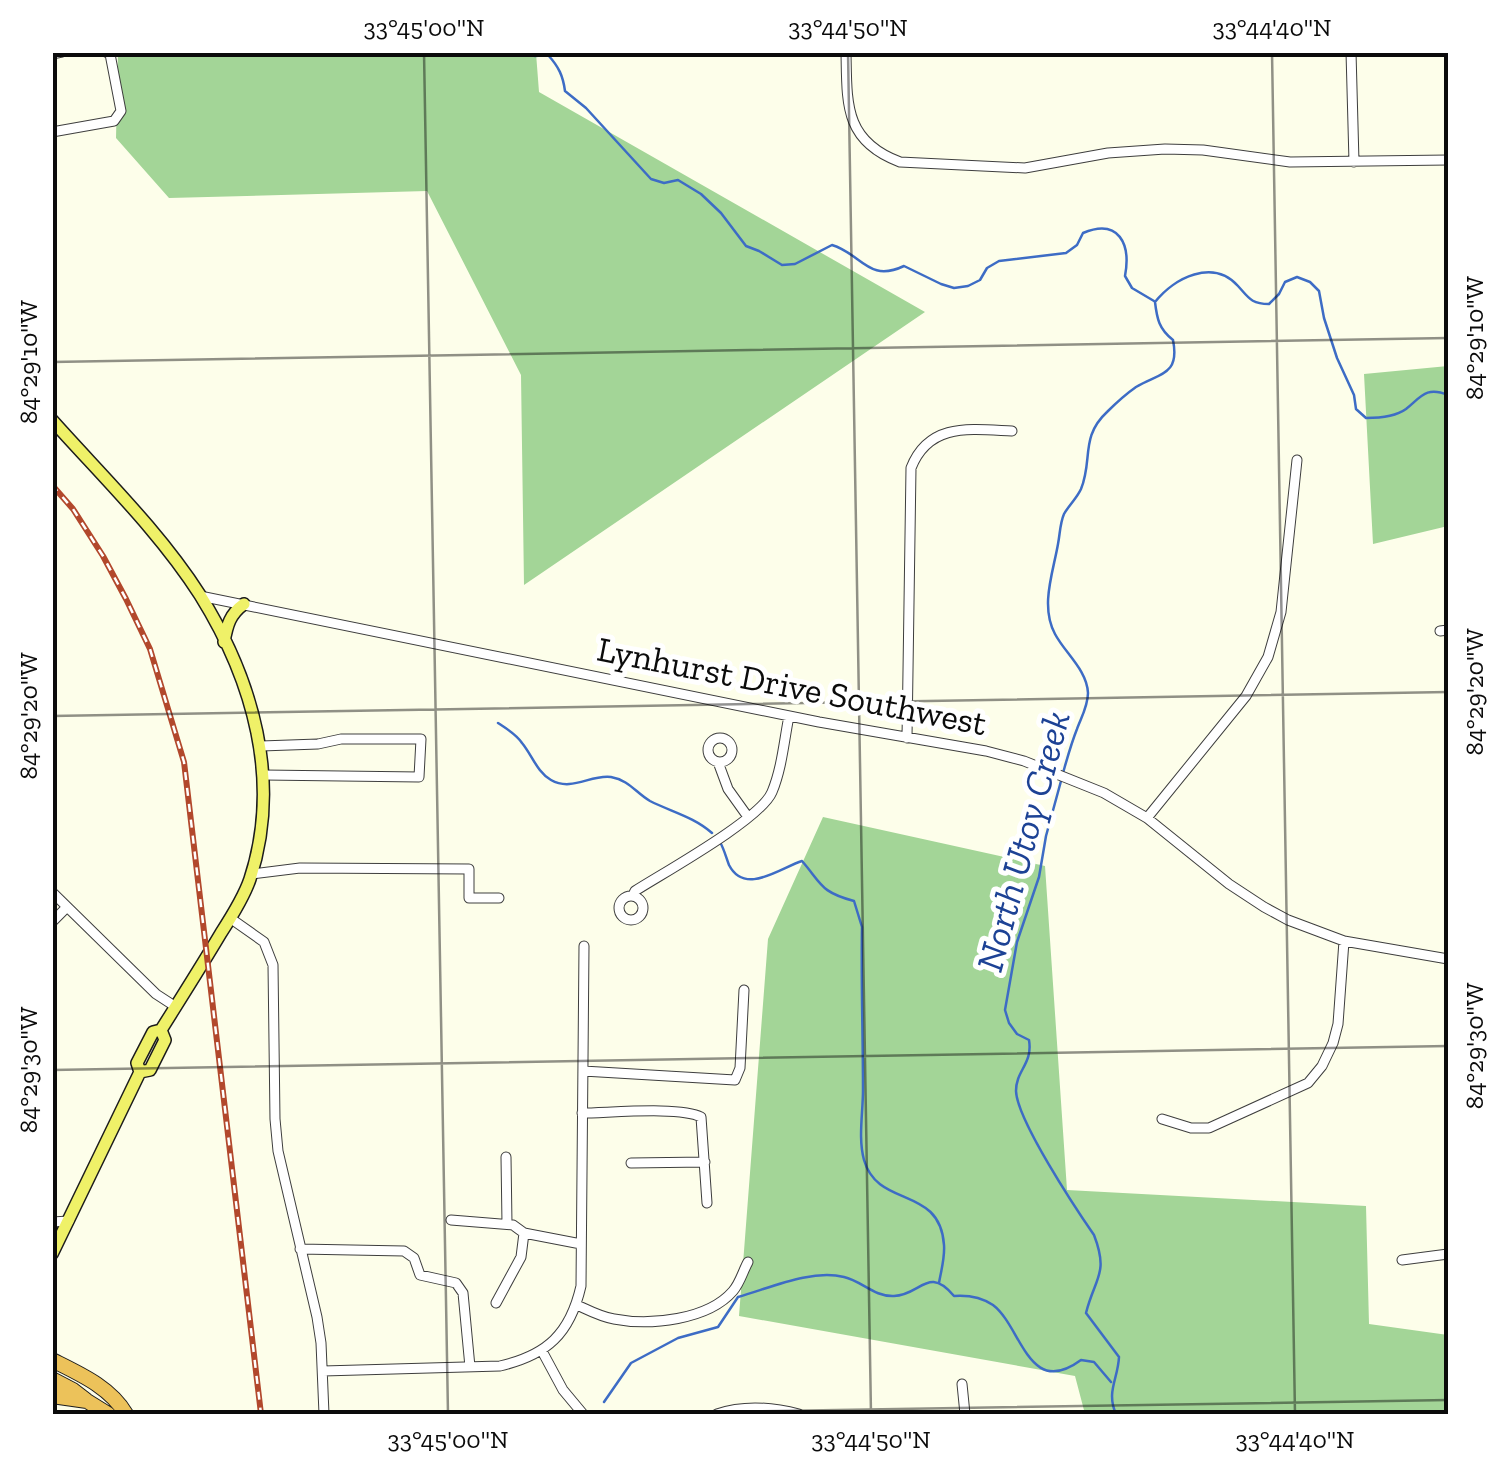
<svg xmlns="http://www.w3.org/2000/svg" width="1501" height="1467" viewBox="0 0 1501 1467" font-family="'Zilla Slab',serif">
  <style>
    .forest { fill: #a3d597 }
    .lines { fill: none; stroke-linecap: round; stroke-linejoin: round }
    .stream { stroke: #3d6cc5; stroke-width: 2.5 }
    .minor-casing { stroke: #3e3e3e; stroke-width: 11 }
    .major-casing { stroke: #1c1c1c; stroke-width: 14 }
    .highway-casing { stroke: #1c1c1c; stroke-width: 16 }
    .minor { stroke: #fff; stroke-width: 9 }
    .major { stroke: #eff168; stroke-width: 11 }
    .highway { stroke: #ecc25a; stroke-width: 14 }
    .rail-casing { stroke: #b2482c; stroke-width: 6 }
    .rail { stroke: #fff; stroke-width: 2.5; stroke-dasharray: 8; stroke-linecap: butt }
    .ticks { fill: none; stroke: #0b0b0b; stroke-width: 2.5; stroke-opacity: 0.45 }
    .labels { text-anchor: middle; stroke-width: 10; stroke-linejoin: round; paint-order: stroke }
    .street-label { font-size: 35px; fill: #0b0b0b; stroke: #fff }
    .water-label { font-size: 38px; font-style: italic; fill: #1d4295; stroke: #fff }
    .neatline { fill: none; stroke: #0b0b0b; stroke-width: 4 }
    .ticks-label { font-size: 25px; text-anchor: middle; fill: #0b0b0b }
  </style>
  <rect width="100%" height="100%" fill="#fdfeea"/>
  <path class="forest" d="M118,53h418l3,39 386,220 -401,273 -3,-210 -94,-184 -258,7 -53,-60z
    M1448,366v160l-75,18 -9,-170z
    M823,817l222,49 22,324 299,16 3,118 79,11v79h-363l-10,-38 -336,-60 29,-377z"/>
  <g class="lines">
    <path class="stream" d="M531,52l4,4 13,-1c11,12 15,21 17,36l21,17 65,71 13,4 14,-3 23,14 20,19 25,33 13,5 23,14 13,-1 37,-19c30,9 36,38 72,21l37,18 13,4 14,-2 12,-6 7,-12 12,-7 67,-8 11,-8 6,-12c36,-15 48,11 42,43l7,12 22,13
      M498,723c9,6 18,11 24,20 10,12 15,29 29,37 21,12 40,-6 60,-3 18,3 25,16 39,24 22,11 44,16 62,32
      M1063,773c4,-14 8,-29 14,-44 4,-11 11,-23 11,-36 -1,-23 -23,-40 -33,-59 -15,-28 -2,-61 3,-90 2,-10 2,-21 6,-30 5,-9 13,-16 17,-25 12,-29 -1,-52 26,-77 9,-9 19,-18 29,-25 24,-14 44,-12 37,-47 -14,-11 -16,-21 -18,-38 19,-24 58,-44 83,-16 11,12 13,18 31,18l10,-10 6,-12 12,-5 13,5 9,9 5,27 13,40 17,37 2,14 10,9c13,0 29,-1 40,-9 15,-12 20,-23 42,-14
      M1061,781l-15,55 -7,41 -22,65 -12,68 4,13 8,11 12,6c4,24 -13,30 -13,51 1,29 60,118 78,144 15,39 1,42 -8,78l33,44c-1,22 -13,35 -3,57
      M720,842c4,7 6,15 9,23 16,31 51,3 73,-4 20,23 18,31 52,40l8,26c-1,55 1,109 1,163 0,23 -5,48 1,70 14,49 76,25 80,85 1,13 -3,26 -5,38
      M604,1402l27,-39 47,-25 40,-11 20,-30c32,-9 73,-28 106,-20 18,4 30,20 50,19 27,-1 34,-31 60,0 14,-1 27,1 39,9 29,22 35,94 88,55l13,2 17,20"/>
    <defs>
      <path id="minor" d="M846,52c1,52 -2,89 54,110l125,6 83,-15 57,-4 38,1 87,12 158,-2
        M1351,52l3,110
        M52,54l10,-2
        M52,132l62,-11 7,-10 -11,-57 -4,-2
        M200,596l619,126 167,29 38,10 80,32 43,25 82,66 35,23 24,13 56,21 104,18
        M1440,631l8,-1
        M708 750a12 12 0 1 1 24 0a12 12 0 1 1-24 0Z
        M907,738l4,-270c18,-46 60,-39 101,-37
        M261,746l57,-2 23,-5h80l-2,38 -155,-2
        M718,762l10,27 20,28
        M1147,818l99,-122 22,-39 13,-45 16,-152
        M252,874l48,-6 169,1v29h30
        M52,892l104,102 20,13
        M633,895l2,-4c28,-18 126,-72 137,-99 10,-24 12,-51 17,-76
        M619 908a12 12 0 1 1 24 0a12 12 0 1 1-24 0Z
        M230,918l34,24 9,23 2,154 3,32 39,166 4,26 3,71
        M52,922l15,-15
        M583,1071l152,9 5,-12 4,-78
        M582,1113c26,0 99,-7 119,4l6,86
        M1162,1119l29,9h18l99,-45 14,-17 11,-23 5,-19 6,-83
        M506,1157l1,67
        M631,1163l74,-1
        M451,1220l62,5 11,8 -3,24 -25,46
        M52,1222l17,-1
        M524,1233l57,11
        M300,1249l104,2 10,7 6,17 36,8 7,10 7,74
        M1402,1260l46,-6
        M577,1305c11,5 24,12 37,14 36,7 94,1 119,-28 7,-8 10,-20 15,-29
        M542,1351l21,39 20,24
        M323,1371l177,-5c47,-11 70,-32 81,-80l3,-340
        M962,1384l3,30
        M717,1414c26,-9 55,-7 82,0"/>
      <path id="major" d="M52,420c50,56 107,111 148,175 53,85 82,186 50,284 -6,18 -18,37 -29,54 -19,32 -40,65 -60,97l-8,2 -16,31 3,9 -88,182
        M224,642c3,-17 6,-28 20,-38
        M140,1072l10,-2 15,-30 -4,-10"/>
      <path id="highway" d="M52,1360c28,14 58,27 74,54
        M52,1379l21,11 13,10
        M52,1396l35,5 21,13"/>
    </defs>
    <use href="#minor" class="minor-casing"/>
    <use href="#major" class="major-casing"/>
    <use href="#highway" class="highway-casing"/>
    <use href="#minor" class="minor"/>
    <use href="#major" class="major"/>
    <use href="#highway" class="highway"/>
    <defs>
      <path id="rail" d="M52,485l21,24 30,47 23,43 24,50 34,113 77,652"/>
    </defs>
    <use href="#rail" class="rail-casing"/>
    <use href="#rail" class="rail"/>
  </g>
  <path class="ticks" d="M424,52l24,1362M848,52l23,1362M1272,52l23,1362M52,362l1396,-24M52,716l1396,-24M52,1070l1396,-24M597,1414l851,-14"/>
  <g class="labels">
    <g class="street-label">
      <text transform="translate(792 686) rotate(11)" y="12">Lynhurst Drive Southwest</text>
    </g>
    <g class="water-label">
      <text transform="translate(1023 841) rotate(-75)" y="13">North Utoy Creek</text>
    </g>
  </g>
  <rect width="1501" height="1467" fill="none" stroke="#ffffff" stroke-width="110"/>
  <rect x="55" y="55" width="1391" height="1357" class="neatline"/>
  <g class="ticks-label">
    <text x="424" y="36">33°45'00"N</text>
    <text x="848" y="36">33°44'50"N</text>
    <text x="1272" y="36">33°44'40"N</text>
    <text transform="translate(1474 338) rotate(-90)" y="9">84°29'10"W</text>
    <text transform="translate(28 362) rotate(-90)" y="9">84°29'10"W</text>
    <text transform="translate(1474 692) rotate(-90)" y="9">84°29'20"W</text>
    <text transform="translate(28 716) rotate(-90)" y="9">84°29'20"W</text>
    <text transform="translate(1474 1046) rotate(-90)" y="9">84°29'30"W</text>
    <text transform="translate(28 1070) rotate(-90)" y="9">84°29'30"W</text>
    <text x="448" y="1448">33°45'00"N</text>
    <text x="871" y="1448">33°44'50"N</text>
    <text x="1295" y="1448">33°44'40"N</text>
  </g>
</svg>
